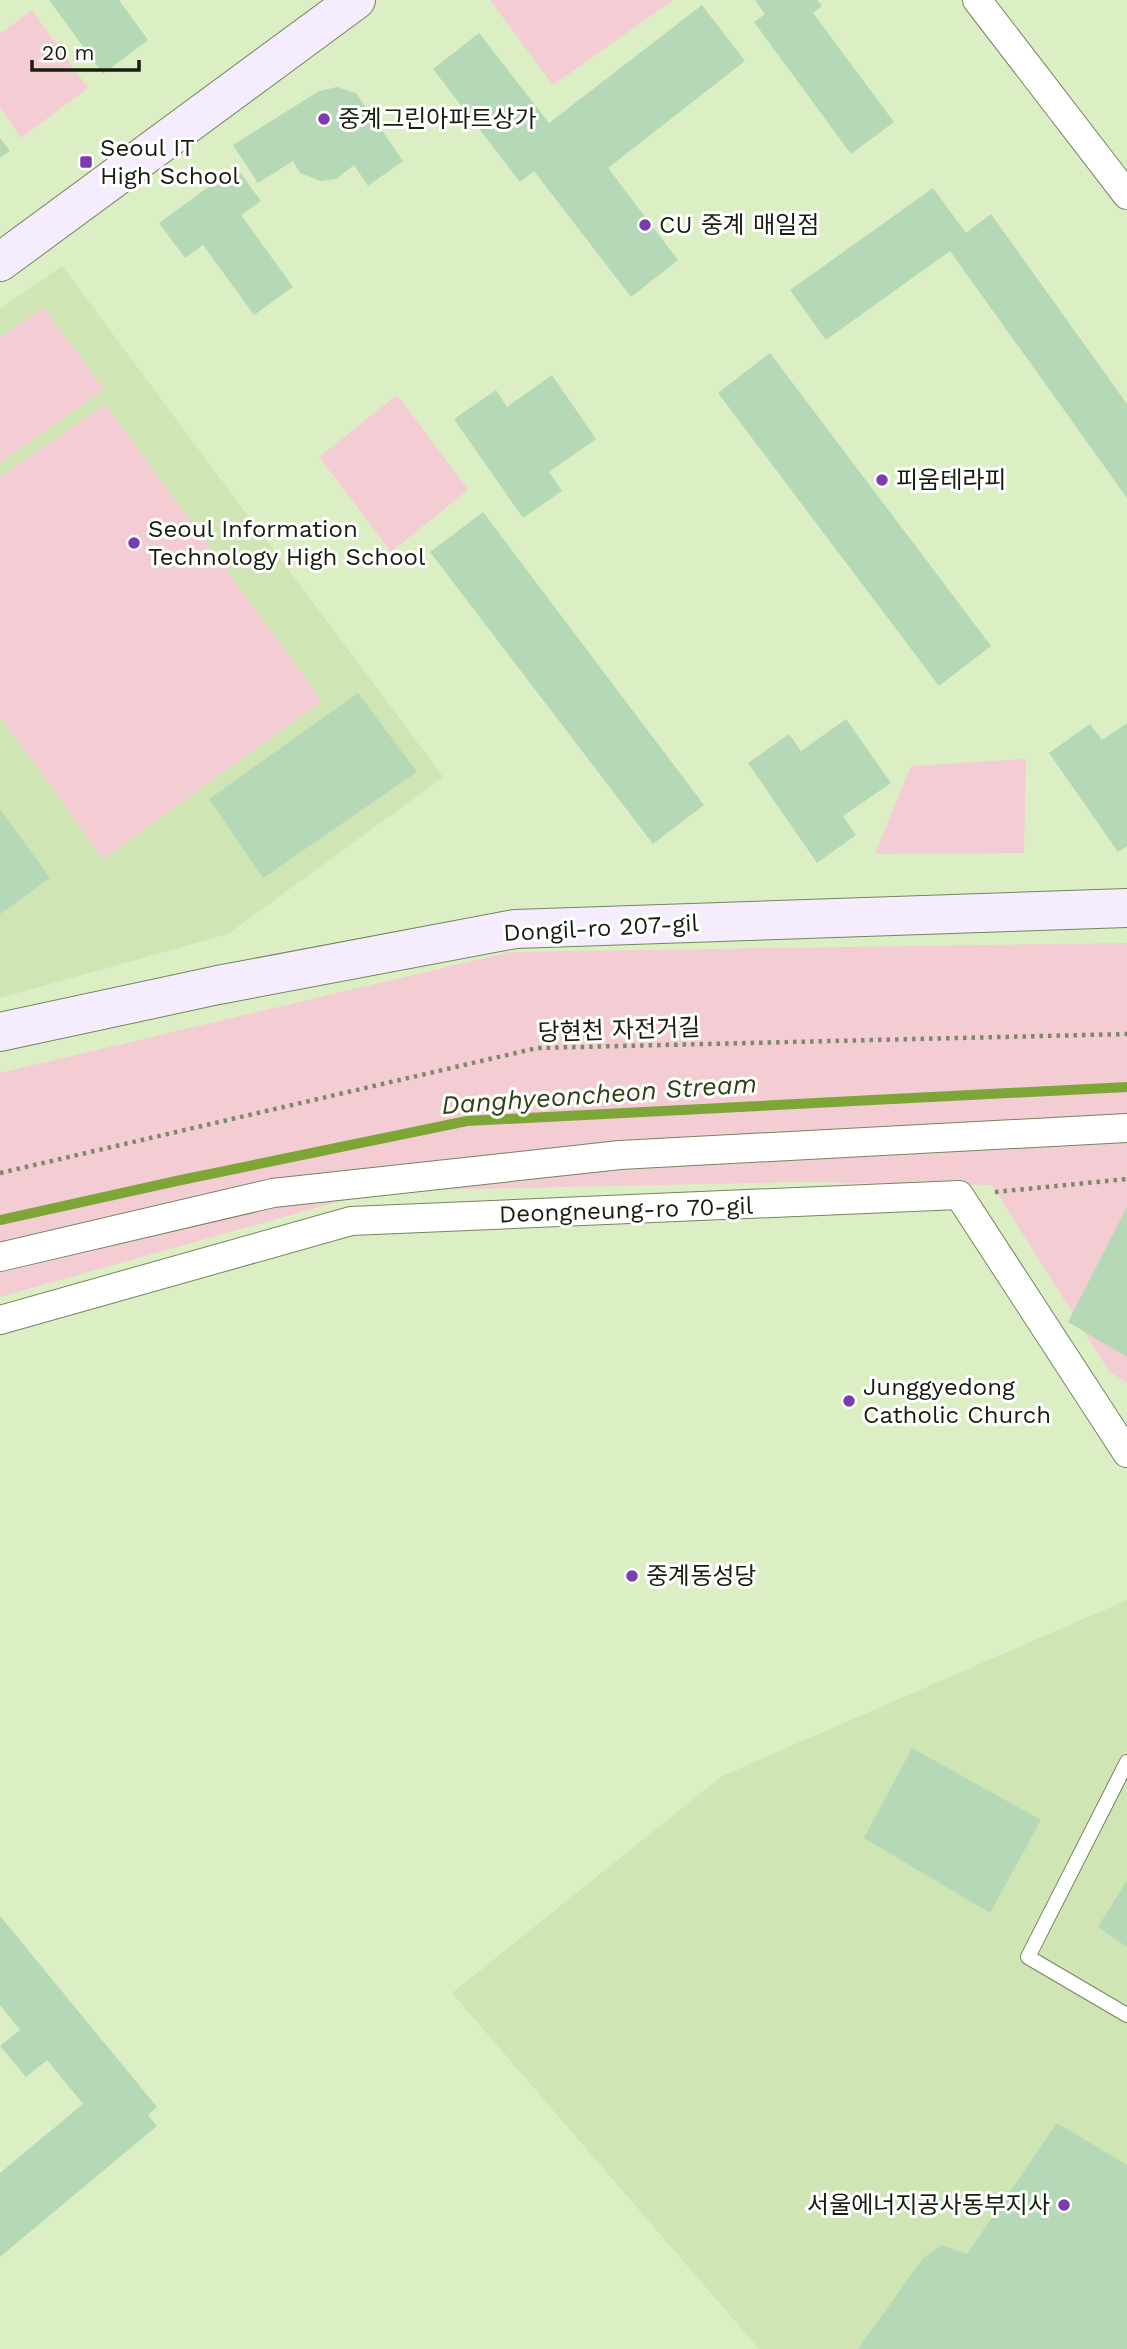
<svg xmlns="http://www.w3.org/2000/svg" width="1127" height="2349" viewBox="0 0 1127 2349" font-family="'Work Sans','Noto Sans KR',sans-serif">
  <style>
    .built { fill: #cfe5b4 }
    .green { fill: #f4ccd3 }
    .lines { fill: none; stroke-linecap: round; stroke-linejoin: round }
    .stream { stroke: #7ea636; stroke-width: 10 }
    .building { fill: #b5d9b7 }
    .lane-casing { stroke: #75855e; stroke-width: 16 }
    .street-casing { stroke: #75855e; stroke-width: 30 }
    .secondary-casing { stroke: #75855e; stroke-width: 40 }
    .path { stroke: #7c896b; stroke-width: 4.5; stroke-dasharray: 3.5 5; stroke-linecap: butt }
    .lane { stroke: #fff; stroke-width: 14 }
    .street { stroke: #fff; stroke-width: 28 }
    .secondary { stroke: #f5edfe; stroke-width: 38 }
    .poi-dot { fill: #7d3bb0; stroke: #fff; stroke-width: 2.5 }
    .labels { text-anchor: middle; stroke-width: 6; stroke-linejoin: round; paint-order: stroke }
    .poi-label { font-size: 24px; fill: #181e0e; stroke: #fff; text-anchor: start }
    .street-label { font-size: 24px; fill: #181e0e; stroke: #fff }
    .water-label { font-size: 26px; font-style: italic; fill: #304114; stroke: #fff }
  </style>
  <rect width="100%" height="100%" fill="#dcefc4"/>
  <path class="built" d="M62,266l381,511 -215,157 -228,64v-689z
    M1127,1600v749h-368l-307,-356 270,-217z"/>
  <path class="green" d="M490,0h183l-120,85z
    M32,10l56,78 -67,50 -21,-31v-73z
    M43,307l61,82 -104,74v-125z
    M397,395l71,95 -77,62 -72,-95z
    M105,404l217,297 -219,158 -103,-143v-239z
    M1026,759l-2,94 -149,1 36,-88z
    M1127,943v440l-18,-12 -117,-186 -190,-3 -426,9 -376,106v-224l510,-121z"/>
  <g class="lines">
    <path class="stream" d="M0,1220l181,-40 286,-59 660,-34"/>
  </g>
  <path class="building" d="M49,0h70l29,40 -45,34z
    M755,0h62l5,6 -9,7 81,109 -43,32 -97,-132 11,-8z
    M702,5l43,56 -137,107 70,92 -47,37 -97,-126 -14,11 -87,-113 46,-36 70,90z
    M337,87l19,6 47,68 -35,25 -14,-21 -18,14 -16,2 -20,-8 -7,-12 -35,22 -25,-38 86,-54z
    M0,138l10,13 -10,7z
    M236,167l25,34 -20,14 52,72 -39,28 -51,-70 -18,13 -26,-35z
    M933,188l33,45 25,-19 136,190v94l-177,-247 -124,89 -36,-50z
    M770,353l221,293 -52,40 -221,-293z
    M552,375l44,64 -47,33 13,19 -39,27 -69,-99 42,-29 11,17z
    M483,512l221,293 -51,39 -223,-292z
    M358,693l59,79 -154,106 -54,-79z
    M846,719l45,64 -48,33 13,19 -39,28 -69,-100 41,-29 12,17z
    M1127,723v123l-9,6 -69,-99 41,-29 12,16z
    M0,809l50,69 -50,36z
    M1127,1207v150l-59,-35z
    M912,1748l129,72 -51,93 -126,-75z
    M1127,1880v67l-29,-20z
    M0,1916l157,191 -9,8 9,11 -157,131v-84l83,-69 -36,-44 -21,17 -26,-31 20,-16 -20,-25z
    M1057,2123l70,42v184h-269l65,-91 19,-13 25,9z"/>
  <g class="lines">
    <defs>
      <path id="lane" d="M1127,1762l-99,195 99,58"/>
      <path id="street" d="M977,0l150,195
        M0,1257l273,-64 347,-38 507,-27
        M0,1320l351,-99 608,-26 168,258"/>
      <path id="secondary" d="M0,262l356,-262
        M0,1032l218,-47 297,-56 612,-21"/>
    </defs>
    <use href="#lane" class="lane-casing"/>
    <use href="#street" class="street-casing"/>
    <use href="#secondary" class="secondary-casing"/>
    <path class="path" d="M0,1173l537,-125 590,-14
      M995,1192l132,-13"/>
    <use href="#lane" class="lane"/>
    <use href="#street" class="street"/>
    <use href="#secondary" class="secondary"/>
  </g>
  <g class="poi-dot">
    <circle cx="324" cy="119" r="7"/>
    <rect x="79" y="155" width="14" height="14" rx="3.5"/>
    <circle cx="645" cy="225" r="7"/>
    <circle cx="882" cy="480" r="7"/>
    <circle cx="134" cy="543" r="7"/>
    <circle cx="849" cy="1401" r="7"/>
    <circle cx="632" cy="1576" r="7"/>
    <circle cx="1064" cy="2205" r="7"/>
  </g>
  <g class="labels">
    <g class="poi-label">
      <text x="338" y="127">중계그린아파트상가</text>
      <text x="100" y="156">Seoul IT<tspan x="100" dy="28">High School</tspan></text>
      <text x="659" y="233">CU 중계 매일점</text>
      <text x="896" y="488">피움테라피</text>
      <text x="148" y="537">Seoul Information<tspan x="148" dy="28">Technology High School</tspan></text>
      <text x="863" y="1395">Junggyedong<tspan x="863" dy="28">Catholic Church</tspan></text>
      <text x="646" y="1584">중계동성당</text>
      <text x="1050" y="2213" text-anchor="end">서울에너지공사동부지사</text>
    </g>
    <g class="street-label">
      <text transform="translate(601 928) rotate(-3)" y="8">Dongil-ro 207-gil</text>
      <text transform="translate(619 1030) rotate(-2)" y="8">당현천 자전거길</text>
      <text transform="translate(626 1210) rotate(-2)" y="8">Deongneung-ro 70-gil</text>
    </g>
    <g class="water-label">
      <text transform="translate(599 1094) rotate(-4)" y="9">Danghyeoncheon Stream</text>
    </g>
  </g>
  <path d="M32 60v10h107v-10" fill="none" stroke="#181e0e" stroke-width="3.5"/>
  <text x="42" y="60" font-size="21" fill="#181e0e" stroke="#ffffff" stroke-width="5" paint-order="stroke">20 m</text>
</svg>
